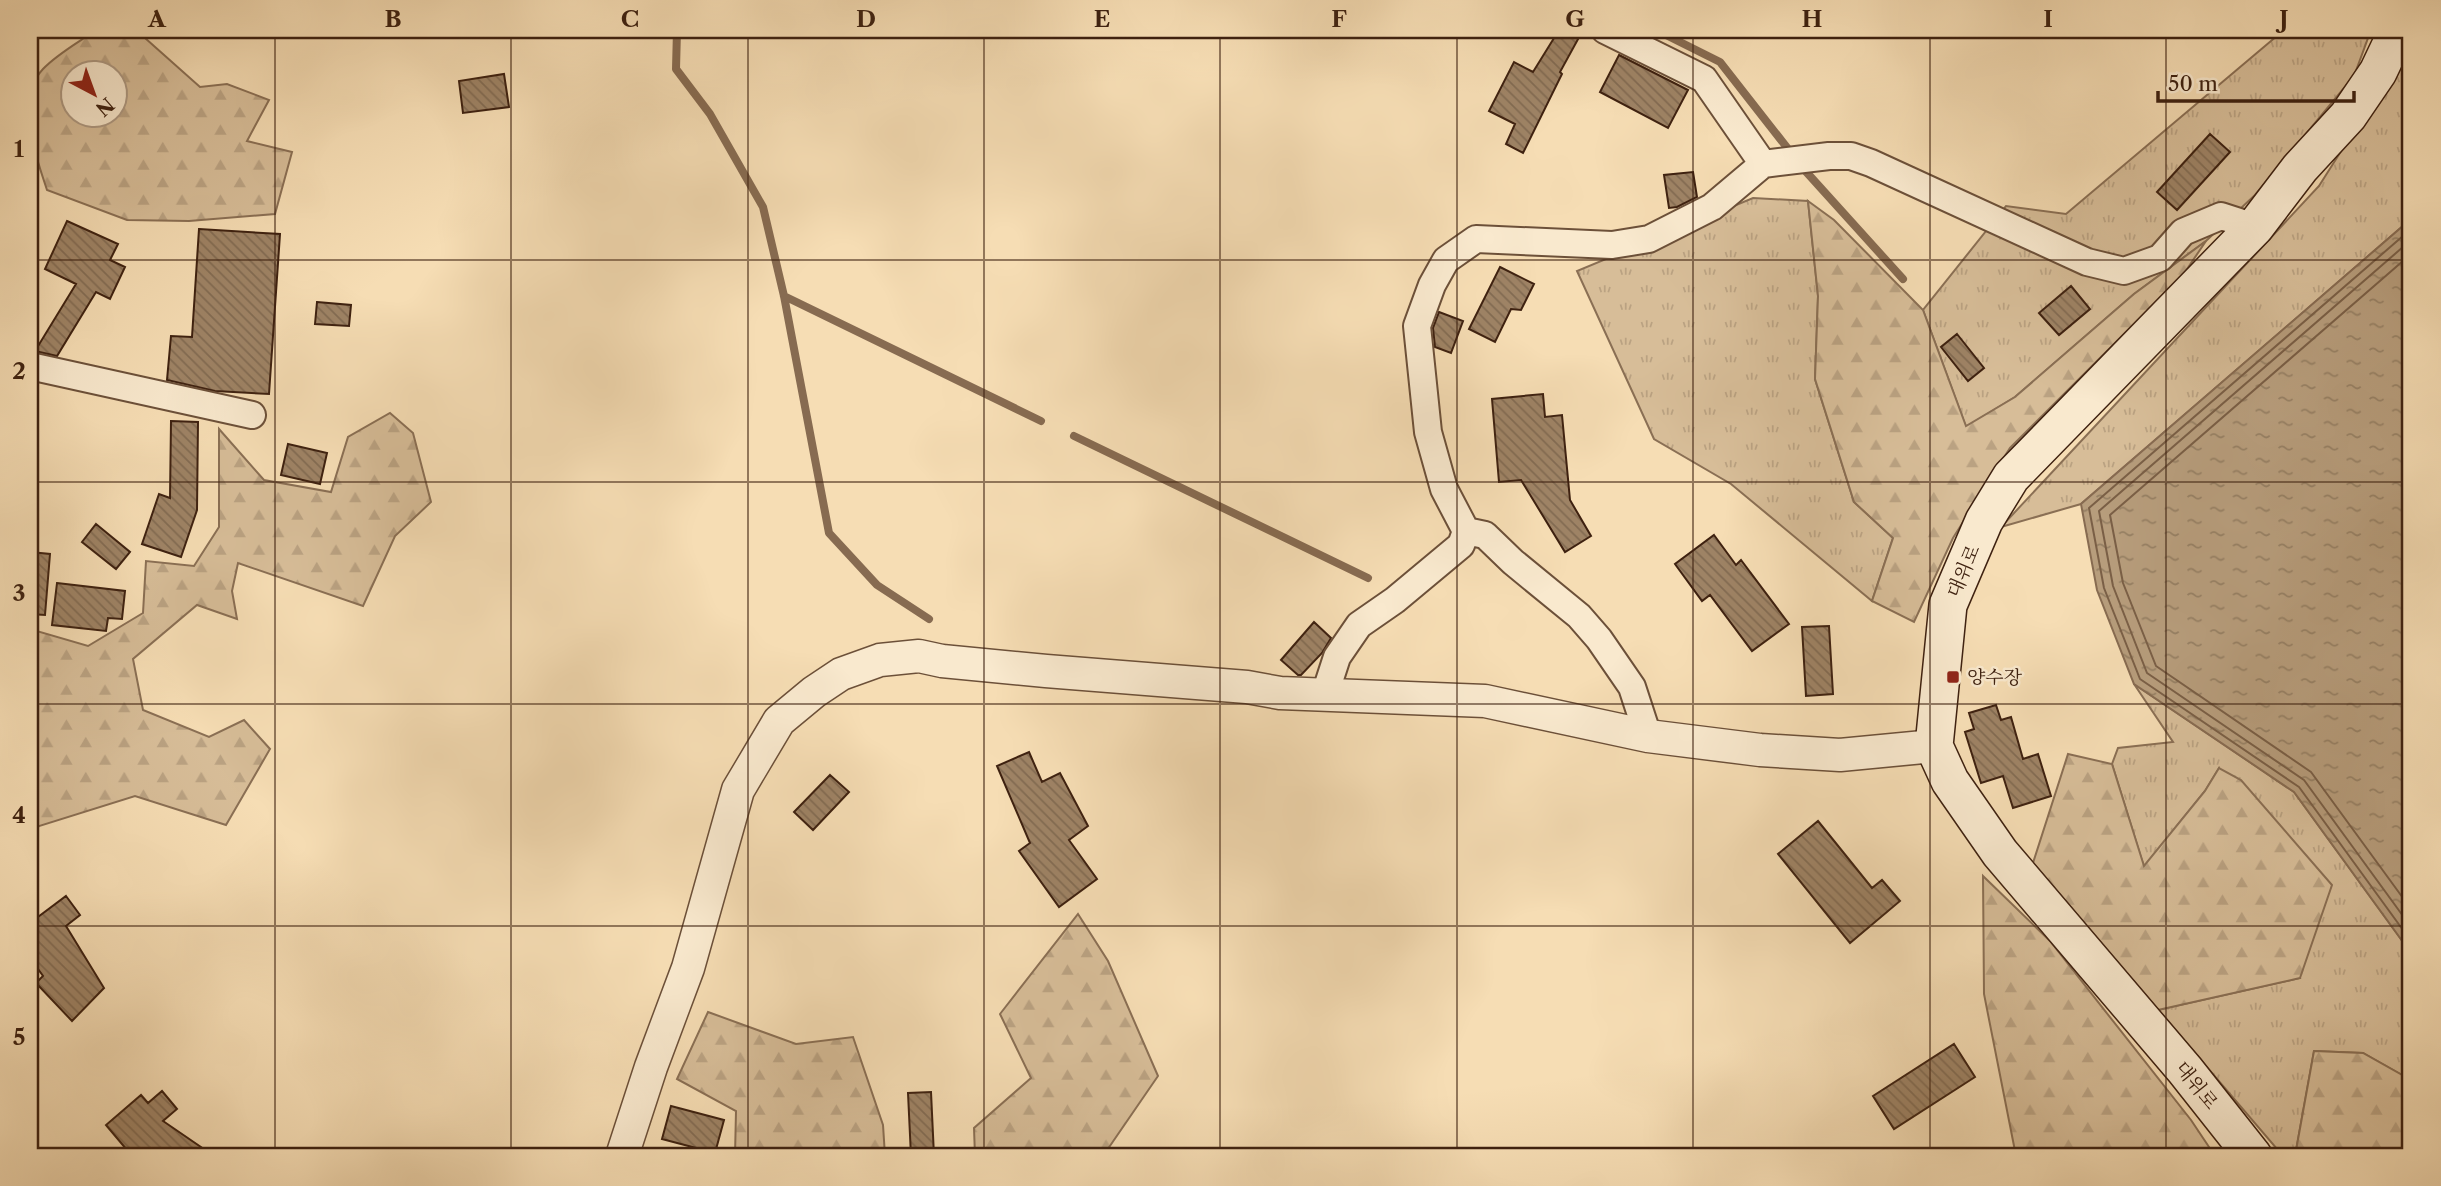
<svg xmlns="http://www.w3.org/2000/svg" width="2441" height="1186" viewBox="0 0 2441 1186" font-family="'Libre Caslon Text','Noto Serif KR',serif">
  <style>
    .grass { fill: url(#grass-tufts); stroke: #8a6f54; stroke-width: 2 }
    .forest { fill: url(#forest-firs); stroke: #8a6f54; stroke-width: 2; fill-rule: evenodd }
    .water { fill: url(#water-ripples); stroke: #876b51; stroke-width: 2 }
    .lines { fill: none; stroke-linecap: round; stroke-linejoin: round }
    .shore { stroke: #7a5f46; stroke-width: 2 }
    .stream { stroke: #876b51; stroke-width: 8 }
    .building { fill: url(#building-back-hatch); stroke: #3e2110; stroke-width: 2 }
    .minor-casing { stroke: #6c5039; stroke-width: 30 }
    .tertiary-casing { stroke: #6c5039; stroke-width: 35 }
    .secondary-casing { stroke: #3e2110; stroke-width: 40 }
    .minor { stroke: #f9e9ce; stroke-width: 26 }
    .tertiary { stroke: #f9e9ce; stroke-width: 32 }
    .secondary { stroke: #f9e9ce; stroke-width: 37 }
    .grid { fill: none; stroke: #3e2110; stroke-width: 2; stroke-opacity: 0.55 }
    .poi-dot { fill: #8f2418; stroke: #f9e9ce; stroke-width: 2.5 }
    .labels { text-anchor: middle; stroke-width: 5; stroke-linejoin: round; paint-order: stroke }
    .street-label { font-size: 19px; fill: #3e2110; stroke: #f9e9ce }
    .poi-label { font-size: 19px; fill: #3e2110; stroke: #f9e9ce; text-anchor: start }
    .neatline { fill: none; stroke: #3e2110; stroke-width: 2.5 }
    .grid-label { font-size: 23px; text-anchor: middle; font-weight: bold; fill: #3e2110 }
  </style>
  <defs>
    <pattern id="grass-tufts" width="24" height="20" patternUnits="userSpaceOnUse" patternTransform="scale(1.75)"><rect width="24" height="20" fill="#d7bd98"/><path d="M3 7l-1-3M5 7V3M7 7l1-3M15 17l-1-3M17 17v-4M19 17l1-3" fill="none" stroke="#baa282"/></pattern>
    <pattern id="forest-firs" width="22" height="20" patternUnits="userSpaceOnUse" patternTransform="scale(1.75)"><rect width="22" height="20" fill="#d7bd98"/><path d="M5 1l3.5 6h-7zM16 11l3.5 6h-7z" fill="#baa282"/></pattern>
    <pattern id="water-ripples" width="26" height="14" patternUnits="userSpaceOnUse" patternTransform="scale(1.75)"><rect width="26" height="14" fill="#b79d7c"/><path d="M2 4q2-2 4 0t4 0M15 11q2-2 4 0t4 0" fill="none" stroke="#968064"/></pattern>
    <pattern id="building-back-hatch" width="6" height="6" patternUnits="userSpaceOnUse" patternTransform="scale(1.75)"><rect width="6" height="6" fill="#9e8365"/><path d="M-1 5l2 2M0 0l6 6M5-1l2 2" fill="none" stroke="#826b52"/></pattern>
  </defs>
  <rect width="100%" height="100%" fill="#f6ddb4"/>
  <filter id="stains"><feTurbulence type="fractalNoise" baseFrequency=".00286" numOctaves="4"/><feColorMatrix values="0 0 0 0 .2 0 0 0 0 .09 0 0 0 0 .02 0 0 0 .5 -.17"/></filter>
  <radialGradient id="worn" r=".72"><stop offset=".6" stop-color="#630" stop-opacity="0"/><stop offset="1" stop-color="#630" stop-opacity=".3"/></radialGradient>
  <path class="grass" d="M2284,30h87l-17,46 -99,119 -49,46 -72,53 -119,103 -49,30 -43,-117 83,-104 60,8z
    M2411,41v178l-330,285 -80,23 318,-341z
    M1753,198l55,3 10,95 -3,83 39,123 39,36 -21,63 -141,-117 -77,-45 -77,-168z
    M2134,684l160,108 117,161v127l-48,-27 -49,-2 -19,105h-12l-125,-146 142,-32 -81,-210 -14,23 -61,76 -32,-103 6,-16 55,-6z"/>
  <path class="forest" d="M96,30h40l64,57 27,-3 42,16 -22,41 45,11 -17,62 -86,7 -62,-1 -80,-30c-11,-34 -33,-90 -4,-121 14,-15 36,-27 53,-39zM74,74h42v42h-42z
    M1808,201l26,19 89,90 43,116 49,-29 119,-103 72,-53 -23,34 -173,173 -57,90 -39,84 -42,-21 21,-63 -39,-36 -39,-123 3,-83z
    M390,413l23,20 18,69 -36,34 -32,70 -125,-43 -6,28 5,28 -40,-14 -64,54 10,51 66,27 35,-17 26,29 -44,76 -91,-29 -96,30 -9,10v-207l58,17 55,-33 3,-52 48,5 25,-39v-98l45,51 67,12 17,-55z
    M2068,754l44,10 32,102 61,-75 14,-23 22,12 91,105 -32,93 -142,32 -125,-147z
    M1983,876l67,65 141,179 24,36h-199l-32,-162z
    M1078,914l30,47 50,115 -55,80h-128l-1,-28 57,-50 -31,-64z
    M708,1012l88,32 57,-7 30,88 2,31h-150l1,-45 -59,-32z
    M2314,1051l49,2 48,27v76h-116z"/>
  <path class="water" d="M2411,219v734l-117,-161 -160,-108 -37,-94 -16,-86z"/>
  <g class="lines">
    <path class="shore" d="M2411,229l-322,279 15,80 36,91 159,108 112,154
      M2411,240l-312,271 14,75 34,87 157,107 107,147
      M2411,254l-301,261 13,68 33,83 155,106 100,137"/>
    <path class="stream" d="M677,30l-1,39 34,45 53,93 21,89 45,237 48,52 52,34
      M1656,30l64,32 72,92
      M1800,165l103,114
      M784,296l257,125
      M1074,436l294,142"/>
  </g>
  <path class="building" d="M1559,30h24l-23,42 2,2 -39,79 -17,-9 9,-20 -26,-13 25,-49 19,10z
    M1619,55l69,35 -20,38 -68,-36z
    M504,74l5,33 -46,6 -4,-32z
    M2210,134l20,18 -53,58 -20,-18z
    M1693,172l4,25 -20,10 -8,1 -5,-33z
    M67,221l51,23 -8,16 15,7 -15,32 -14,-7 -39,64 -22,-5 41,-67 -31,-15z
    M199,229l81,5 -11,160 -54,-3 -48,-11 4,-44 21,1z
    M1500,267l34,17 -13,26 -10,-1 -16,33 -26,-13z
    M2071,286l19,23 -31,26 -20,-22z
    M317,302l34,3 -2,21 -34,-2z
    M1439,312l24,9 -12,32 -16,-6 -2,-19z
    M1957,334l27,34 -16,13 -27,-34z
    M1543,394l2,23 17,-2 8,85 21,36 -26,16 -44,-72 -22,2 -7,-83z
    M171,421l27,1 -1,88 -16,47 -39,-13 17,-50 11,4z
    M288,444l39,9 -7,31 -39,-9z
    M96,524l34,28 -14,17 -34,-27z
    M1714,535l22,30 5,-5 48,64 -37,27 -42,-56 -8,6 -27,-37z
    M30,552l20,2 -5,61 -15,-1z
    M57,583l68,8 -3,28 -14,-1 -2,13 -54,-6z
    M1314,622l17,16 -9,15 -21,22h-3l-17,-15z
    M1829,626l4,68 -27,2 -4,-69z
    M1996,705l5,15 10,-3 12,42 15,-5 13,42 -38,12 -10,-32 -22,7 -16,-51 9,-3 -5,-16z
    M1029,752l13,30 18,-9 28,53 -19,14 28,39 -38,28 -40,-56 11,-8 -33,-77z
    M830,775l19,17 -36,38 -19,-18z
    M1818,821l54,67 10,-8 18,21 -50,42 -72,-89z
    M66,896l14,19 -14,11 38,62 -32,33 -36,-38 7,-7 -13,-18v-35z
    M1954,1044l21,33 -81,52 -21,-33z
    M162,1091l15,18 -14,12 51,35h-82l-26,-31 35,-30 7,8z
    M931,1092l3,64h-23l-3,-63z
    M671,1106l53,14 -9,33 -53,-14z"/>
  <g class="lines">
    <defs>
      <path id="minor" d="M1605,30l99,49 59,85
        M30,366l222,49
        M1466,531l19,4 28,27 66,54 20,23 33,48 16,49
        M1325,694l12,-37 22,-32 36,-25 66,-55 5,-14 -22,-42 -16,-57 -11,-106 15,-41 14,-25 30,-21 136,6 37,-6 63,-32 51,-43 66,-8h22l20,7 216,99 37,9 36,-13 23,-26 38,-16 34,11"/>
      <path id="tertiary" d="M622,1156l29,-89 37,-99 50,-178 41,-69 35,-29 27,-18 39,-14 39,-4 23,5 104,10 201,16 33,6 205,8 163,35 112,14 80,5 94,-9"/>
      <path id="secondary" d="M2253,1156l-68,-86 -185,-217 -50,-72 -16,-35 14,-141 36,-84 27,-44 244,-250 45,-59 48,-52 30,-44 20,-42"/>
    </defs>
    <use href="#minor" class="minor-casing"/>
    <use href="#tertiary" class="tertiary-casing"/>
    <use href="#secondary" class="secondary-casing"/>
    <use href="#minor" class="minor"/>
    <use href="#tertiary" class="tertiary"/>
    <use href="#secondary" class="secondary"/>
  </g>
  <path class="grid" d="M275,30v1126M511,30v1126M748,30v1126M984,30v1126M1220,30v1126M1457,30v1126M1693,30v1126M1930,30v1126M2166,30v1126M30,260h2381M30,482h2381M30,704h2381M30,926h2381"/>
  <rect class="poi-dot" x="1946" y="670" width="14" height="14" rx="3.5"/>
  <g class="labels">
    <g class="street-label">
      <text transform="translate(1963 571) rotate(-67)" y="7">대위로</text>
      <text transform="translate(2197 1085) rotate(51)" y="7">대위로</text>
    </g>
    <g class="poi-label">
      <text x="1967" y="684">양수장</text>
    </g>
  </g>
  <rect width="2441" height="1186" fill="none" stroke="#f6ddb4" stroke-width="77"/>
  <g transform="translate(94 94) rotate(139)"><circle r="33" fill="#f9e9ce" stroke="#ae9982" stroke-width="2"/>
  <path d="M0-5L12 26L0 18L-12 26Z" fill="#8f2418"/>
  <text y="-10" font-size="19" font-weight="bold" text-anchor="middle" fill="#3e2110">N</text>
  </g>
  <path d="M2158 91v10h196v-10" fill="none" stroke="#3e2110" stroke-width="3.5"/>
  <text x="2168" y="91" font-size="21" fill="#3e2110" stroke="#f9e9ce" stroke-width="5" paint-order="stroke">50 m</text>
  <rect x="38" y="38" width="2364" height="1110" class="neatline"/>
  <g class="grid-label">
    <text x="157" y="27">A</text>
    <text x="393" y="27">B</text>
    <text x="630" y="27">C</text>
    <text x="866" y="27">D</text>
    <text x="1102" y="27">E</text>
    <text x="1339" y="27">F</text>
    <text x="1575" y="27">G</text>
    <text x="1812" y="27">H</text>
    <text x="2048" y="27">I</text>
    <text x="2284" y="27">J</text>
    <text x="19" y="157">1</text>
    <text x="19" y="379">2</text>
    <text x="19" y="601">3</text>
    <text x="19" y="823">4</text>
    <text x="19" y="1045">5</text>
  </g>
  <rect width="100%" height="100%" filter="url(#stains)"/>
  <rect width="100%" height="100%" fill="url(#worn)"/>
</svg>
